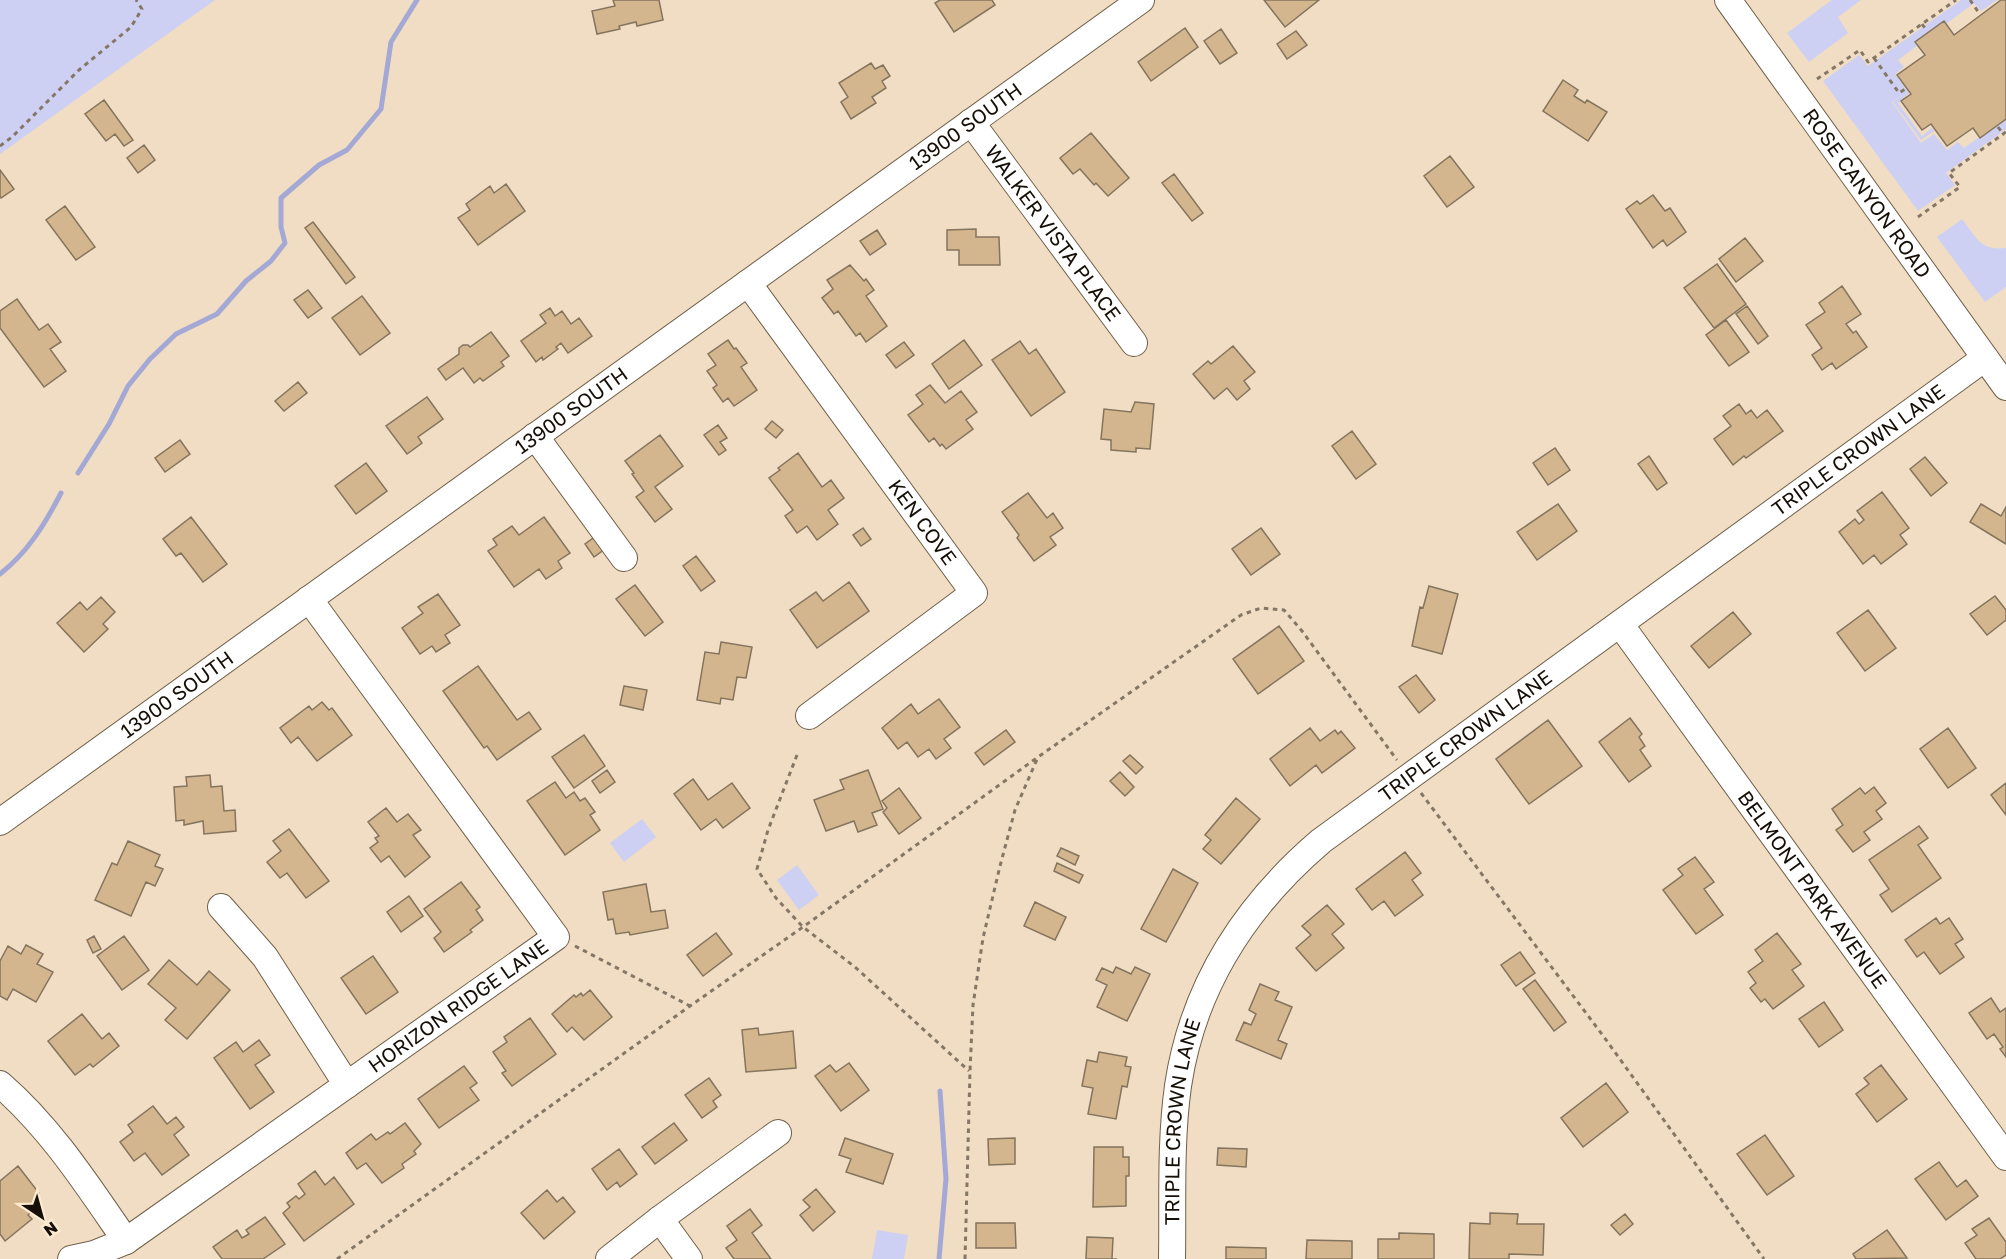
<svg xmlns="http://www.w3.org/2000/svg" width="2006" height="1259" viewBox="0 0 2006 1259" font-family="'Golos Text',sans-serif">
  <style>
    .green { fill: #cdd0f2 }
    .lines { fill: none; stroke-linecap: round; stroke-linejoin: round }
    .stream { stroke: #a4a8d4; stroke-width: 5 }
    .building { fill: #d3b68e; stroke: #84745d; stroke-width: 1.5 }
    .minor-casing { stroke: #70604a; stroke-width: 28 }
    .path { stroke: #847766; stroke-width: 3; stroke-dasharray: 4.5 4.5; stroke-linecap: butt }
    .minor { stroke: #fff; stroke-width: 26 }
    .labels { text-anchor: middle; stroke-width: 4.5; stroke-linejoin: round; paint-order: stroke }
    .street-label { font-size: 20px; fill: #150f07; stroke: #fdebd1 }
  </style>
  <rect width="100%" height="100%" fill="#f0ddc4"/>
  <path class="green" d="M0,0h215l-215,154z
    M1832,0h29l-23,17 10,16 -39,29 -22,-29z
    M1961,0h36l-16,11 -7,-8 -76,57 6,7 -9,7 14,19 -11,10 24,33 10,-8 2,3 -13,9 -28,-38 10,-7 -11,7 29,41 13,-9 13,16 11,-8 6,6 42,-30v11l-60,44 9,12 -37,26 -95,-130 36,-26 9,11z
    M1962,219c15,19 18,32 44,29v39l-21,15 -48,-65z
    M642,819l14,18 -32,25 -14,-19z
    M797,865l22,30 -20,15 -22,-30z
    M877,1230l31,5 -4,24h-32z"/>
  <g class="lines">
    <path class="stream" d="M78,473l31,-49 19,-38 22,-27 26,-25 41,-20 29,-33 25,-20 14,-18 -4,-16v-29l38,-33 28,-15 34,-41 10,-67 26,-42
      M0,574c28,-22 45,-50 61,-81
      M939,1259l7,-80 -6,-88"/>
  </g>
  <path class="building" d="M613,0h46l4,20 -26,6 -1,-4 -17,4 1,3 -23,5 -5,-23 23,-5z
    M940,0h52l3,5 -41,27 -19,-29z
    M1264,0h55l-34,27z
    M2001,0h5v119l-26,19 -7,-10 -26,18 -16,-22 -9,6 -21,-29 10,-7 -14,-19 28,-20 -10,-13 29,-21 10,14z
    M1185,28l13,19 -47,34 -13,-19z
    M1221,29l16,24 -17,11 -16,-23z
    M1296,31l11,14 -20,14 -10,-15z
    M871,63l4,6 8,-4 7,11 -8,5 4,7 -14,9 4,6 -25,16 -10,-17 7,-5 -9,-14z
    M1563,80l15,10 -4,6 11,7 2,-3 20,12 -19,29 -45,-30z
    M104,100l29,40 -9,6 -9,-12 -9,7 -21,-27z
    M1091,133l38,45 -21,18 -12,-13 -2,2 -14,-16 -7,5 -13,-16z
    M144,145l11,15 -17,13 -11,-15z
    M1450,156l24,31 -27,20 -23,-31z
    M0,170l14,19 -13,9 -1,-1z
    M1174,174l29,39 -11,8 -30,-38z
    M506,184l19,27 -47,34 -20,-27 12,-8 -4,-6 24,-18 4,7z
    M1653,195l12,16 5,-3 16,24 -19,14 -4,-6 -10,8 -27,-39 11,-8 3,3z
    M65,206l30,41 -19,13 -30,-40z
    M313,222l42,55 -9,7 -41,-56z
    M976,229v8h23l1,28h-41v-15h-12v-20z
    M877,230l9,14 -16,11 -10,-14z
    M1745,238l18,23 -27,21 -17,-23z
    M1717,264l29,40 -32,24 -30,-40z
    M850,265l14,16 2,-2 8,11 -8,6 21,30 -21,16 -6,-9 -4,3 -18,-25 -4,3 -12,-16 11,-9 -6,-9z
    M1842,286l19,28 -15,10 7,9 3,-2 11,16 -31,22 -4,-6 -10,7 -10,-15 10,-7 -16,-23 19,-13 -6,-9z
    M308,290l14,18 -14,10 -14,-18z
    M362,296l28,37 -30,22 -28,-37z
    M17,299l22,31 9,-6 13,18 -11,7 16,22 -22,16 -44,-59v-17z
    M1747,306l21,30 -10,8 -22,-30z
    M550,308l5,8 7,-5 9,13 8,-6 13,18 -24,17 -7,-10 -5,4 2,2 -15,11 -1,-3 -6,5 -15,-21 25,-18 -6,-8z
    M1726,320l23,32 -20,14 -23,-31z
    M491,332l18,24 -8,6 3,4 -21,15 -3,-3 -6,5 -11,-15 -17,12 -8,-11 21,-15v-6l4,-3h5l2,2z
    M728,340l6,9 2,-1 11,15 -6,4 16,23 -23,16 -6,-8 -5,4 -10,-14 4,-3 -10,-14 9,-6 -8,-11z
    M964,340l18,25 -33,24 -17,-25z
    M1020,341l9,13 7,-5 29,43 -34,24 -39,-56z
    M904,342l10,13 -18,13 -10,-13z
    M1233,346l22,26 -11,9 6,8 -13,11 -10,-12 -13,11 -21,-25 15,-13 3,3z
    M298,382l9,11 -23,18 -9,-10z
    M930,385l15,18 16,-12 16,21 -11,8 7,9 -27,20 -4,-5 -2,2 -6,-8 -5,4 -21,-27 15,-11 -7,-9z
    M427,397l16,22 -25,18 4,6 -15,11 -21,-28z
    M1135,402l19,2 -4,45 -14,-1v4l-25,-2v-10l-10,-1 3,-30 27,3z
    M1739,404l7,10 5,-4 6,8 10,-8 16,21 -37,27 -2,-2 -11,9 -19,-26 17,-13 -8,-10z
    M772,421l11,9 -7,8 -11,-9z
    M718,425l9,13 -7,4 6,8 -7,5 -15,-20z
    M1352,431l24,33 -20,15 -24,-33z
    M660,435l23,31 -28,21 17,22 -17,13 -19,-25 8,-6 -12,-17 2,-1 -9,-12z
    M180,440l10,14 -25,18 -10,-14z
    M1555,448l15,22 -22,15 -15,-22z
    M798,453l24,34 9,-7 13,18 -16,12 10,14 -21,16 -10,-14 -10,7 -12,-17 8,-6 -24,-32 11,-8 -2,-2z
    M1649,456l18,27 -10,7 -19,-26z
    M1925,457l22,26 -16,13 -21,-27z
    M366,463l21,28 -31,23 -21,-28z
    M1882,492l27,36 -9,7 7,9 -26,20 -7,-9 -11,9 -24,-32 16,-13 4,5 5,-4 -7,-9z
    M1028,493l19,25 6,-5 10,15 -13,9 6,8 -22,16 -17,-23 2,-3 -17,-23z
    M1558,504l19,27 -40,29 -20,-28z
    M1981,504l20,12 5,-9v37l-36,-22z
    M191,517l36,47 -24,18 -22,-29 -5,3 -13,-17z
    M544,517l26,36 -12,8 4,7 -16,11 -7,-10 -25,18 -26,-36 9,-6 -4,-6 19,-13 7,9z
    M863,528l8,11 -10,7 -8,-11z
    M1261,528l19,26 -29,21 -19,-26z
    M596,536l9,13 -11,8 -9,-13z
    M696,556l19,25 -14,10 -18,-25z
    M849,582l20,29 -52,37 -27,-38 26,-18 7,9z
    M635,585l28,37 -18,14 -29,-37z
    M1429,586l29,8 -16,60 -30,-8 8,-39 3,1z
    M438,594l22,31 -15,10 5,8 -14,9 -4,-6 -12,8 -18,-26 21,-15 -5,-6z
    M1995,596l11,14v10l-19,15 -17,-21z
    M101,597l14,15 -12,12 5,5 -24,23 -27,-29 23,-21 7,8z
    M1868,610l28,38 -31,23 -28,-38z
    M1733,612l18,22 -42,34 -18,-22z
    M1279,626l25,35 -46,33 -25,-35z
    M721,642l31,5 -6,31 -9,-1 -4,23 -12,-2 -1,6 -23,-4 8,-48 14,2z
    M478,666l39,54 12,-8 12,17 -44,31 -10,-14 -3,2 -41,-57z
    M1416,675l19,25 -16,13 -20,-26z
    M624,686l23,4 -4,20 -23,-5z
    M939,699l21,28 -16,12 7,9 -15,11 -7,-10 -11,8 -11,-15 -9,7 -16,-21 29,-24 7,10z
    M322,702l7,8 3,-2 20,27 -35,26 -19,-24 -7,6 -11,-15 29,-22 3,4z
    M1630,718l12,16 -3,3 6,9 -5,4 11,16 -22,16 -30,-40z
    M1548,720l34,46 -53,38 -33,-45z
    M1310,728l10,13 15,-11 3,4 3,-3 14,17 -33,25 -6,-8 -26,21 -20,-27z
    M1948,728l28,40 -28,20 -28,-39z
    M1006,730l9,12 -31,23 -9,-12z
    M584,735l21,31 -31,22 -22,-31z
    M1130,755l13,12 -7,7 -13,-13z
    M607,770l8,12 -15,11 -8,-12z
    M868,770l15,39 -11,4 5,12 -19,7 -4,-11 -28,10 -12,-31 30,-11 -4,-9z
    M1120,772l14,15 -9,9 -15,-15z
    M210,775l1,12 11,-1 2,25 11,-1 1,21 -32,3 -1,-13 -19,4v-5l-8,1 -2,-34 13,-1 -1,-9z
    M693,779l15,21 24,-17 18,25 -27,20 -7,-9 -15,11 -27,-36z
    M555,782l11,16 8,-6 6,9 5,-3 10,14 -5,3 10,15 -35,25 -38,-54z
    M2006,783v32l-15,-20z
    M1874,787l12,16 -10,8 6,8 -18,13 6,8 -17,12 -17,-22 7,-5 -11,-16 28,-21 5,6z
    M899,788l22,30 -22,16 -16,-22 4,-4 -5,-7z
    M1236,798l24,21 -39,45 -18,-15 8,-9 -6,-5z
    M386,808l11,14 11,-8 13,16 -8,5 17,22 -25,20 -16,-21 -8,6 -11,-14 8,-6 -3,-4 4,-2 -11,-14z
    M1919,826l9,12 -10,7 23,33 -49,34 -12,-17 9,-6 -20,-29z
    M289,829l40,52 -23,17 -19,-25 -7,5 -13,-16 14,-11 -8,-10z
    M128,841l32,14 -5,11 8,3 -8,17 -9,-4 -15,34 -36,-16 17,-37 5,2z
    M1061,848l18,8 -4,9 -18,-9z
    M1405,852l16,21 -9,7 11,15 -28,21 -11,-15 -12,9 -16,-21z
    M1695,857l19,25 -10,7 19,26 -27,19 -33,-44 20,-15 -5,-6z
    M1057,863l26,12 -4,8 -25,-12z
    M1173,869l25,14 -32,59 -25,-13z
    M461,882l19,25 -4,3 7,10 -13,10 2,2 -28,20 -10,-14 7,-6 -17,-23z
    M646,884l5,28 14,-2 3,18 -38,7 -1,-3 -13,2 -3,-15 -5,1 -5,-28z
    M409,896l14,20 -22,16 -14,-20z
    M1035,902l31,15 -11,23 -31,-14z
    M1327,905l17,19 -12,10 12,14 -28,23 -20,-23 15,-13 -9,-9z
    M1936,918l4,6 9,-6 14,21 -8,5 9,13 -24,17 -16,-22 -7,5 -12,-17z
    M716,933l16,21 -29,22 -16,-21z
    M1777,933l24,31 -9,6 12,16 -31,23 -8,-10 -4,3 -11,-14 6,-5 -8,-11 15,-11 -8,-11z
    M94,936l7,13 -8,4 -6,-13z
    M124,936l25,34 -27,20 -25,-34z
    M26,945l17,9 -6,10 16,8 -17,30 -23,-13 -6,11 -7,-4v-35l8,-15 13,8z
    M1520,952l15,21 -19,13 -15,-21z
    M373,956l25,36 -32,22 -25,-36z
    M169,960l28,25 12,-14 21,19 -43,49 -22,-19 11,-12 -28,-24z
    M1116,967l15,7 4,-7 15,7 -23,47 -30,-14 10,-22 -11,-5 6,-12 11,5z
    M1535,980l31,42 -12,9 -31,-42z
    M1260,984l19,8 -4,8 17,7 -14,33 9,4 -6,15 -45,-19 8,-18 7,3 5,-11 -7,-4z
    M590,990l22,27 -28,23 -12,-13 -5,5 -15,-18 22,-19 2,2 5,-4 2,3z
    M1991,998l9,14 6,-4v49l-6,-8 3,-2 -9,-13 -7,5 -18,-26z
    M1824,1002l19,28 -24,17 -20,-28z
    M82,1014l20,25 7,-6 10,13 -26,21 -3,-3 -15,11 -27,-34z
    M530,1018l26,36 -44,32 -10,-13 4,-2 -13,-19 14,-10 -3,-5z
    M758,1028l1,7 34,-4 3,37 -50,4 -4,-42z
    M259,1040l11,15 -15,10 19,27 -24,17 -36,-51 22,-16 7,10z
    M1099,1052l28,5 -2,9 6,1 -4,20 -5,-1 -6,33 -28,-5 5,-26 -11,-2 5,-26 10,2z
    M849,1063l20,27 -28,21 -26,-35 15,-11 6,7z
    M1881,1065l26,34 -30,23 -21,-28 13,-10 -5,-6z
    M464,1066l13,17 -7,5 9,12 -40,28 -21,-29z
    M709,1078l12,17 -8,6 4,6 -15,11 -17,-23z
    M1606,1083l22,29 -45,35 -22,-29z
    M153,1106l14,18 9,-7 8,10 -10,8 15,20 -27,20 -17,-22 -11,8 -14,-19 13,-10 -5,-7z
    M405,1123l16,21 -7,7 2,3 -14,10 2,4 -22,15 -16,-20 -9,6 -11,-16 25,-19 5,6 12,-8 2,2z
    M674,1123l13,17 -32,24 -13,-17z
    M1765,1135l29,41 -27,19 -30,-41z
    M845,1138l48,16 -10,30 -37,-12 5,-13 -12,-4z
    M1015,1138v26l-26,1 -1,-26z
    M1094,1147h29v10h6v19h-3v30l-33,1z
    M1218,1148l29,1 -1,18 -29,-2z
    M619,1149l18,25 -17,13 -3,-5 -10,8 -15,-21z
    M1939,1162l18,25 9,-7 12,16 -32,24 -31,-41z
    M18,1166l21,27 -4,3 6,8 -13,11 4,4 -27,22 -5,-7v-53z
    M315,1171l10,14 9,-8 20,27 -50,37 -21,-28 7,-6 -3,-4 9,-7 3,3 6,-5 -7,-10z
    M816,1189l19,23 -22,19 -13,-16 10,-8 -7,-7z
    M547,1190l10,12 6,-5 12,15 -31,27 -23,-26z
    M750,1209l12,16 -10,8 19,26h-37l-8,-11 11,-8 -10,-14z
    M1490,1213l28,1 -1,10h27l-1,31 -34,-1v5h-40l1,-36 20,1z
    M1625,1214l8,10 -13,11 -9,-10z
    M265,1217l20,27 -22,15h-41l-9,-12 24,-17 5,8 7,-4 -3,-4z
    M1989,1218l17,24v13l-6,4h-24l-11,-16 12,-8 -5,-6z
    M976,1223h39l1,25h-40z
    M1887,1230l20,28 -51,1 -3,-5z
    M1399,1233l35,1v25h-56v-20h21z
    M1087,1237l26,1 -1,21h5h-31z
    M1307,1240l45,1v18h-46z
    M1226,1247l40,1v11h-40z"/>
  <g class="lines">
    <defs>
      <g id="minor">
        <path id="s1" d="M1728,0l278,387"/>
        <path id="s2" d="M971,122l163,221"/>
        <path id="s3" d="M748,283l226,310 -165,123"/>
        <path d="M535,436l89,122"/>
        <path id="s4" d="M1620,624l386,533"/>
        <path id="s5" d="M0,822l1141,-822"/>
        <path d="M221,907l44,50 82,128"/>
        <path d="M0,1084c51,44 88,102 126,157"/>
        <path d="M660,1219l29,40"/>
        <path id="s6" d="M71,1259l23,-5 32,-13 430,-304 -247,-338"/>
        <path d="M609,1259l51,-40 118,-86"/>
        <path id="s7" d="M1172,1259c1,-57 -2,-116 6,-173 15,-101 67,-180 143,-245l664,-483"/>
      </g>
    </defs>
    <use href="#minor" class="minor-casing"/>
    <path class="path" d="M1970,0l9,13
      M1922,24l5,7
      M1874,58l25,35 6,-4
      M1817,79l43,-29 8,12 88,-62
      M1998,127l5,7
      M0,146l12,-9 67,-67 52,-43 11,-18 -6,-9
      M1918,217l42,-30 -11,-14 57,-41
      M797,755l-29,75 -11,39 19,29 27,29 52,40 114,104
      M1421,793l183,244 160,222
      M575,946l115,60
      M337,1259l353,-253 113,-79 235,-170 203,-142 20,-7 23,2 18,21 95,129
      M965,1259l5,-188 3,-66 10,-67 17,-72 15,-56 23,-53"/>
    <use href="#minor" class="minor"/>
  </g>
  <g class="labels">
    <g class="street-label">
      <text dy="7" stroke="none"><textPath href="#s5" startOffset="1190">13900 SOUTH</textPath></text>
      <text dy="7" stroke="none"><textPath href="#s1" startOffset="238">ROSE CANYON ROAD</textPath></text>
      <text dy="7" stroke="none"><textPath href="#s2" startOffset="138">WALKER VISTA PLACE</textPath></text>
      <text dy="7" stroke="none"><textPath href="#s5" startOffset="704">13900 SOUTH</textPath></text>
      <text dy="7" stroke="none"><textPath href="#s7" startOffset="1128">TRIPLE CROWN LANE</textPath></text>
      <text dy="7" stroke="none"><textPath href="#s3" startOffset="296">KEN COVE</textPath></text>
      <text dy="7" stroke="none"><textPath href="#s5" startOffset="218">13900 SOUTH</textPath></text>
      <text dy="7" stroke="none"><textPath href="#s7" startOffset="642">TRIPLE CROWN LANE</textPath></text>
      <text dy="7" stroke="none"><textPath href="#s4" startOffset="328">BELMONT PARK AVENUE</textPath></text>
      <text dy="7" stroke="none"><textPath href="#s6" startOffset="465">HORIZON RIDGE LANE</textPath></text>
      <text dy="7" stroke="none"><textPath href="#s7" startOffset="138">TRIPLE CROWN LANE</textPath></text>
    </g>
  </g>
  <g transform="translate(42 1217) rotate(144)" stroke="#fdebd1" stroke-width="4.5" paint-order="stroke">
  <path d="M0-4.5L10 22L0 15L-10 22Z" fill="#150f07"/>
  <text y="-9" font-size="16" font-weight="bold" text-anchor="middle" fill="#150f07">N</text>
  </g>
</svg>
